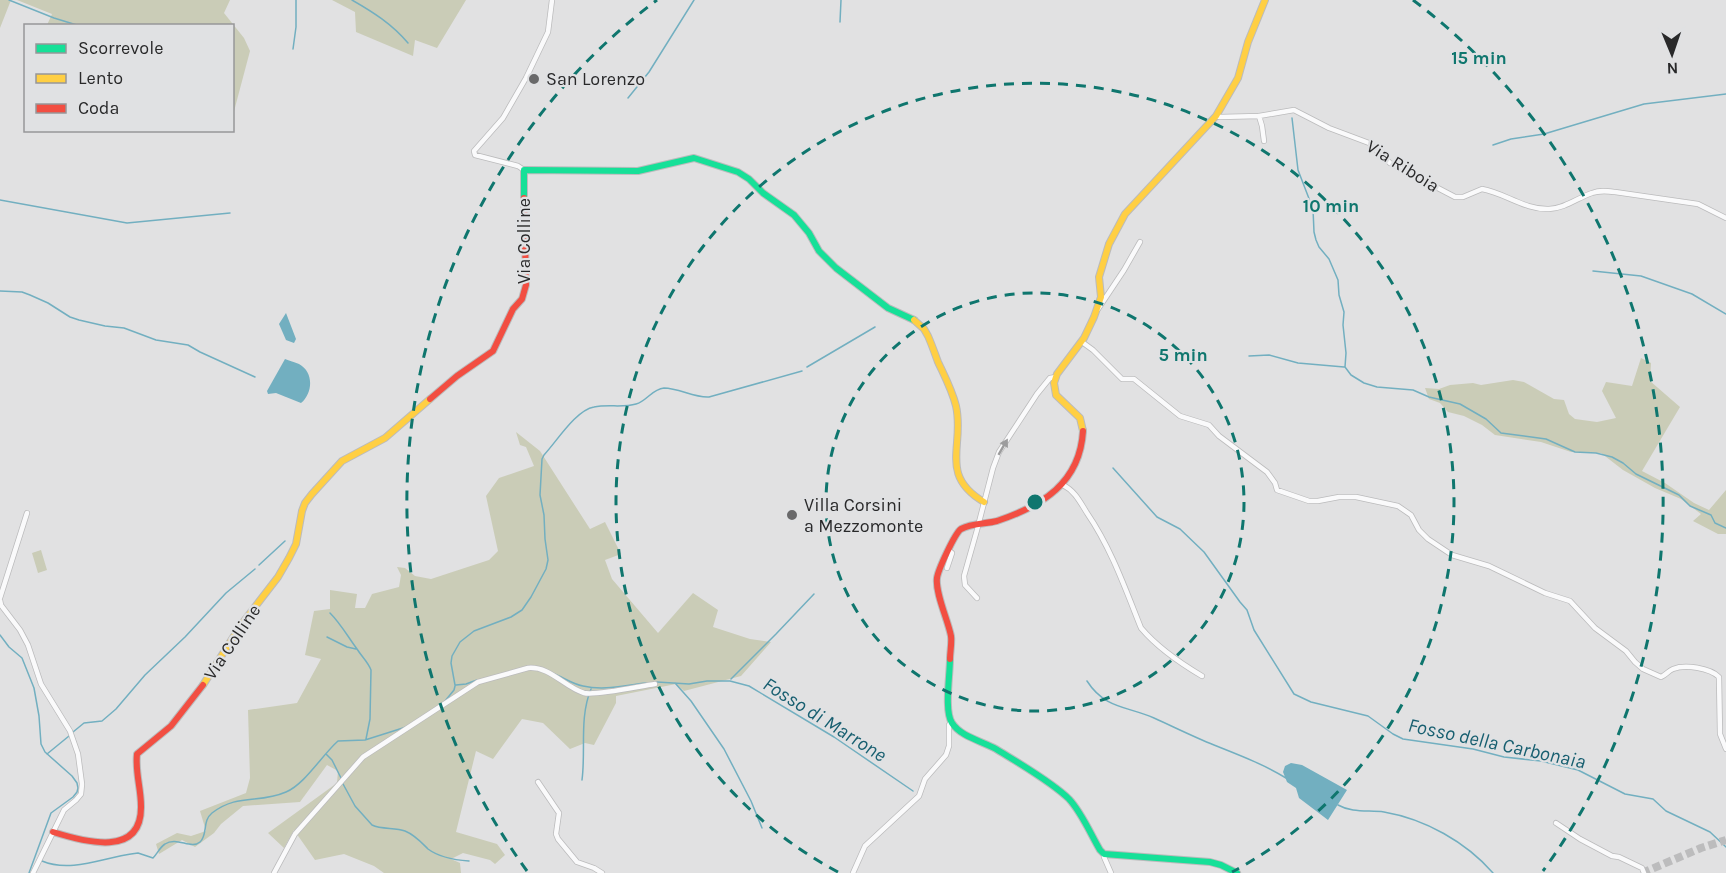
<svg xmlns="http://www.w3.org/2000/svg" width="1726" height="873" viewBox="0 0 1726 873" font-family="Karla,sans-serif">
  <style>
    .green { fill: #caccb7 }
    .water { fill: #72afc0 }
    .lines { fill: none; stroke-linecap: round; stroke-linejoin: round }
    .stream { stroke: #72afc0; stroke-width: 1.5 }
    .highway-tunnel { stroke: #bcbcbd; stroke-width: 8; stroke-dasharray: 8 4; stroke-linecap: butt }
    .street-casing { stroke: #bbbbbc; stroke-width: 6 }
    .fast-casing { stroke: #bbbbbc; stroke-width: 8 }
    .slow-casing { stroke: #bbbbbc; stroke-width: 8 }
    .jam-casing { stroke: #bbbbbc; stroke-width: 8 }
    .street { stroke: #fafafb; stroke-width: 4.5 }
    .fast { stroke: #16e098; stroke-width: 6 }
    .slow { stroke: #ffcf43; stroke-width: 6 }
    .jam { stroke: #f24e42; stroke-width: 6 }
    .oneway { fill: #9c9c9d }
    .ring { fill: none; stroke: #0f766e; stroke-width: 3; stroke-dasharray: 10 8 }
    .poi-dot { fill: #69696a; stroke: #e0e1e3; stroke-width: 2 }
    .labels { text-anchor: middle; stroke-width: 4.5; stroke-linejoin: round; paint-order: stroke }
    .poi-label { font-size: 18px; fill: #29292a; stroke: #e0e1e3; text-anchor: start }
    .street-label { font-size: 18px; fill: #29292a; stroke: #e0e1e3 }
    .water-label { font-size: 20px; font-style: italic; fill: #185f70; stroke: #e0e1e3 }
    .centre { fill: #0f766e; stroke: #e0e1e3; stroke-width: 3 }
    .ring-label { font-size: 18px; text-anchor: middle; font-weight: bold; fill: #0f766e; stroke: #e0e1e3; stroke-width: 4.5; stroke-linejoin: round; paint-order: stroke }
  </style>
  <rect width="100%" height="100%" fill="#e1e1e2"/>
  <path class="green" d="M0,0h11l-11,28z
    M17,0h213l-6,13 20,25 6,13 -17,64 -1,-89 -185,-1 5,-11z
    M332,0h134l-29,48 -22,-8 -2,16 -57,-24 -1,-20z
    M1641,358l10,5 -1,18 30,26 -38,64 23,12 29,20 15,7 17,-20v44h-8l-25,-13 8,-7 -20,-15 -26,-11 -32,-18 -22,-17 -30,-1 -30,-10 -46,-7 -13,-10 -18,-9 -16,-4 -8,-9 -11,-4 -4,-11 14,1 11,-4 23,-2 8,2 32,-5 11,2 30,17 10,1 5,14 6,5 22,3 19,-4 -14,-27 4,-9 26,4z
    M516,432l24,19 50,78 15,-7 16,32 -16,6 7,19 46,54 35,-40 25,17 -5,17 37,12 21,3 -30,34 -57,15 -8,-7 -60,12v7l-22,42 -9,-2 -15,6 -27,-26 -21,-4 -29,40 -17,-8 -20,81 41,12 8,11 -10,9 -5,-4 -27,-7 -12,6 9,4 1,10h-77l-10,-7 -30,-12 -29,6 -21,-30 -10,18 -16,-15 69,-50 1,-12 -11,-6 -27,37 -57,4 -22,18 -7,9 -19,14 -13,-7 -23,14 -3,-10 21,-11 14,3 15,-5 -6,-20 46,-18 4,-15 -2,-68 49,-7 24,-44 -16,-4 9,-44 16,-2v-19l27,4 -2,14h10l7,-14 27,-7 2,-12 -4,-8 8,1 10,8 16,3 58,-19 9,-9 -12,-55 13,-18 35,-12 -8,-19 -6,-2z
    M41,550l6,20 -9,3 -6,-20z"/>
  <path class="water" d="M286,313l10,26 -2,4 -8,-3 -7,-16z
    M285,359c4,2 10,3 14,5 15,8 14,29 2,39l-25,-10 -8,1 -1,-3z
    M1291,763l11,2 45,25 -19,30 -29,-22 -3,-10 -9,-6 -4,-10 2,-6z"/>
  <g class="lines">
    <path class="stream" d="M9,0l45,18 26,8
      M352,0c21,12 40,24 56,43
      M840,22l1,-22
      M293,49l3,-22v-27
      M628,98l21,-26 45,-72
      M1292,118l6,52 15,39 1,23 2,8 3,7 10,12 9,21 1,15 5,17 -1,13 3,28 -1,14 6,8 13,8 13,4 36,3 16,7 31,7 26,15 15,14 45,6 29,13 21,1 16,4 11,6 13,11 43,21 11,11 21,9 4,8 11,5
      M1493,145l18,-6 33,-5 100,-30 82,-10
      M0,200l127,23 103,-10
      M1593,271l48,5 51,18 34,20
      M0,291l22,1 8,3 18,8 22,14 9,3 26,6 19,2 32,12 32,5 12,7 55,25
      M1249,356l20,-1 29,8 46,4
      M807,367l68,-40
      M1113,468l44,49 23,12 24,23 36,50 7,8 7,20 40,64 17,8 57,14 25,18 10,5 70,10 31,8 37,4 37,9 47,24 28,5 13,12 44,21 16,15
      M259,565l26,-24
      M330,613c11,11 18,24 27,36 5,8 11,13 14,21l-1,49 -4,20
      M0,635l9,12 13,11 12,30 5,28 2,28 4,8 27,24 5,7 1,5 -1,4 -4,5 -22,16 -22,60
      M327,637l20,10 9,2
      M552,673c11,4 20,11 31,13 22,5 42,-1 63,-3
      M731,679l45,-45 38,-40
      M1087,681c18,28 40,25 67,37 20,9 40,19 60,27 25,10 49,19 72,33
      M657,682l32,2 18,-3h23l19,5 85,51 79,54
      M675,683l16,18 33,48 27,52 11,27
      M455,685l-4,-22 1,-7 8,-14 14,-11 37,-14 11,-7 9,-13 15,-28 2,-9 -3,-21 -1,-24 -4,-20 2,-36 2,-4c13,-14 32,-45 50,-48 14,-3 29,1 42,-3 11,-3 16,-15 28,-16 15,0 30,10 45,9l93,-26
      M456,685l10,-1 11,-4
      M445,701l9,-11 1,-4
      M73,732l11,-9 18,-2 14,-12 29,-34 40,-38 41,-44 29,-24
      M47,754l22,-18
      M326,754l6,6 9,18
      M582,780c4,-30 -3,-62 9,-91
      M342,782l13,24 17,19c10,5 23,2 33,6 10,4 16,11 23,18 12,9 27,11 41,12
      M1338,805c14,8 30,5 46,7 41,7 82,30 109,61
      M42,861c28,12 61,-3 89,-7l7,-1 15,5c4,-4 7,-11 12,-14 12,-8 26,6 35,-2 8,-7 2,-21 12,-29 26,-20 47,-9 74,-21 19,-8 36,-37 52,-51l27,-1 41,-13"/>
    <path class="highway-tunnel" d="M1642,873l59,-25 25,-8"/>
    <defs>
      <path id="street" d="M1216,116l4,1 39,-1 35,-6 35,18 40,15 21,20 65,34h8l19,-8c23,4 43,21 67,20 17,-1 28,-11 43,-16 8,-3 15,-2 23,-1l83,12 28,14
        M1259,116l3,10 2,15
        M524,170l-6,-4 -43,-11 -1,-4 29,-33 23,-40 22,-46 4,-32
        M1098,309l26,-39 16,-28
        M1082,342l11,8 29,29h12l46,37 29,9 10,11 48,36 8,11 2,7 32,11h9l21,-4h17l42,9 13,9 8,15 9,9 24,16 37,11 56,27 25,8 25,27 31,23 9,11 8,7 18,8c5,-2 7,-6 12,-8 12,-5 37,-1 46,8l1,57 6,15
        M1063,485c12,6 17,17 24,28 24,35 38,75 54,115 16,19 39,35 61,48
        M947,568l5,-15 -4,-3
        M0,598l27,-85
        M977,598l-12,-13 -1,-9 13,-46 16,-62 6,-16 38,-58 13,-16 6,-1
        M0,600l1,5 19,25 8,15 13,39 29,47 8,23 4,30 -1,10 -5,6 -12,10 -31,63
        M538,782l21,31 -3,21 2,5 19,23 17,6 8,5
        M1556,823l24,16 32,17 7,1 23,11 2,5
        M1104,854v3l7,16
        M274,873l21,-39 68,-77 115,-75 50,-14c22,-2 36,19 56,25 12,3 56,-7 71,-9
        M853,873l12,-27 54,-50 6,-17 21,-24 3,-9v-21l2,-3"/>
      <path id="fast" d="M524,198v-28l114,1 56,-13 44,14 11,7 14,14 31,22 15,18 10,18 17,17 52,40 26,12
        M950,659c0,16 -6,52 2,64 9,14 30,18 44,26 21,13 56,33 73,50 13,14 21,34 31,51l4,4 106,8 11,3 16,8"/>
      <path id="slow" d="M914,320l10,9 4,7c4,9 7,18 10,26 7,15 14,28 18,44 9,39 -18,69 28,96
        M1083,431l-3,-13 -24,-23 -2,-12 3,-9 27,-36 10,-21 7,-20 -2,-20 10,-33 16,-30 91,-98 22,-38 10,-36 17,-42
        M203,685l38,-60 37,-48 11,-19 7,-14 6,-33 3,-8 7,-9 30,-33 43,-23 45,-39"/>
      <path id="jam" d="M430,399l27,-23 36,-25 20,-42 9,-10 4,-14 -2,-87
        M950,659c0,-7 2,-16 1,-23 -3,-16 -16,-43 -14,-58 1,-8 18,-45 24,-49 11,-6 25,-5 36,-8 45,-15 83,-38 86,-90
        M53,832c32,10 89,26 88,-26 0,-18 -6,-34 -4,-52l34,-28 32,-41"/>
    </defs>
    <use href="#street" class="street-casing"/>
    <use href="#fast" class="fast-casing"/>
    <use href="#slow" class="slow-casing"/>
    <use href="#jam" class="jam-casing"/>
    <use href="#street" class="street"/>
    <use href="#fast" class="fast"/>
    <use href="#slow" class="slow"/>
    <use href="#jam" class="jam"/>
  </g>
  <defs><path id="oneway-solid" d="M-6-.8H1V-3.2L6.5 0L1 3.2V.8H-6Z" transform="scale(1.5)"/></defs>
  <use class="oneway" href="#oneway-solid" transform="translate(1003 447) rotate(-60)"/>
  <g class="ring">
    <circle cx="1035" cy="502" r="209"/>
    <path d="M838 872A419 419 0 1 1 1232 872"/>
    <path d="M527 871A628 628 0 0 1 657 0M1413 0A628 628 0 0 1 1543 871"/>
  </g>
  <g class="poi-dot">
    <circle cx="534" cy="79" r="6"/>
    <circle cx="792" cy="515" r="6"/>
  </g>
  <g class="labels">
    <g class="poi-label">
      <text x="546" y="85">San Lorenzo</text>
      <text x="804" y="511">Villa Corsini<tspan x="804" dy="21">a Mezzomonte</tspan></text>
    </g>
    <g class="street-label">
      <text transform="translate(1403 166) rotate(32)" y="6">Via Riboia</text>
      <text transform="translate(524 241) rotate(-90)" y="6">Via Colline</text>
      <text transform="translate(232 642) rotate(-56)" y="6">Via Colline</text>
    </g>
    <g class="water-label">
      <text transform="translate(825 719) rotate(32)" y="7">Fosso di Marrone</text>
      <text transform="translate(1497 743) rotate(12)" y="7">Fosso della Carbonaia</text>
    </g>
  </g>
  <circle cx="1035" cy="502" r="9" class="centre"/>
  <g class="ring-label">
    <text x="1479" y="64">15 min</text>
    <text x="1331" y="212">10 min</text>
    <text x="1183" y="361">5 min</text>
  </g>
  <rect x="24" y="24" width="210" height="108" fill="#e0e1e3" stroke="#979799" stroke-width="1.5"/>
  <rect x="36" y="44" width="30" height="9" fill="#16e098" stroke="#979799" stroke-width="1.5"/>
  <text x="78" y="54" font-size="18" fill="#29292a">Scorrevole</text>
  <rect x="36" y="74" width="30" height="9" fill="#ffcf43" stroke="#979799" stroke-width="1.5"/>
  <text x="78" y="84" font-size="18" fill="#29292a">Lento</text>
  <rect x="36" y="104" width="30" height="9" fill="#f24e42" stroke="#979799" stroke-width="1.5"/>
  <text x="78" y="114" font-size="18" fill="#29292a">Coda</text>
  <g transform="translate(1672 54) rotate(178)" stroke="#e0e1e3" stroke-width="4.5" paint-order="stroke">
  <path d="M0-4.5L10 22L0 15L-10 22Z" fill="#29292a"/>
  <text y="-9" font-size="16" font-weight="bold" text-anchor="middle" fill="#29292a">N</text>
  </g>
</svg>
